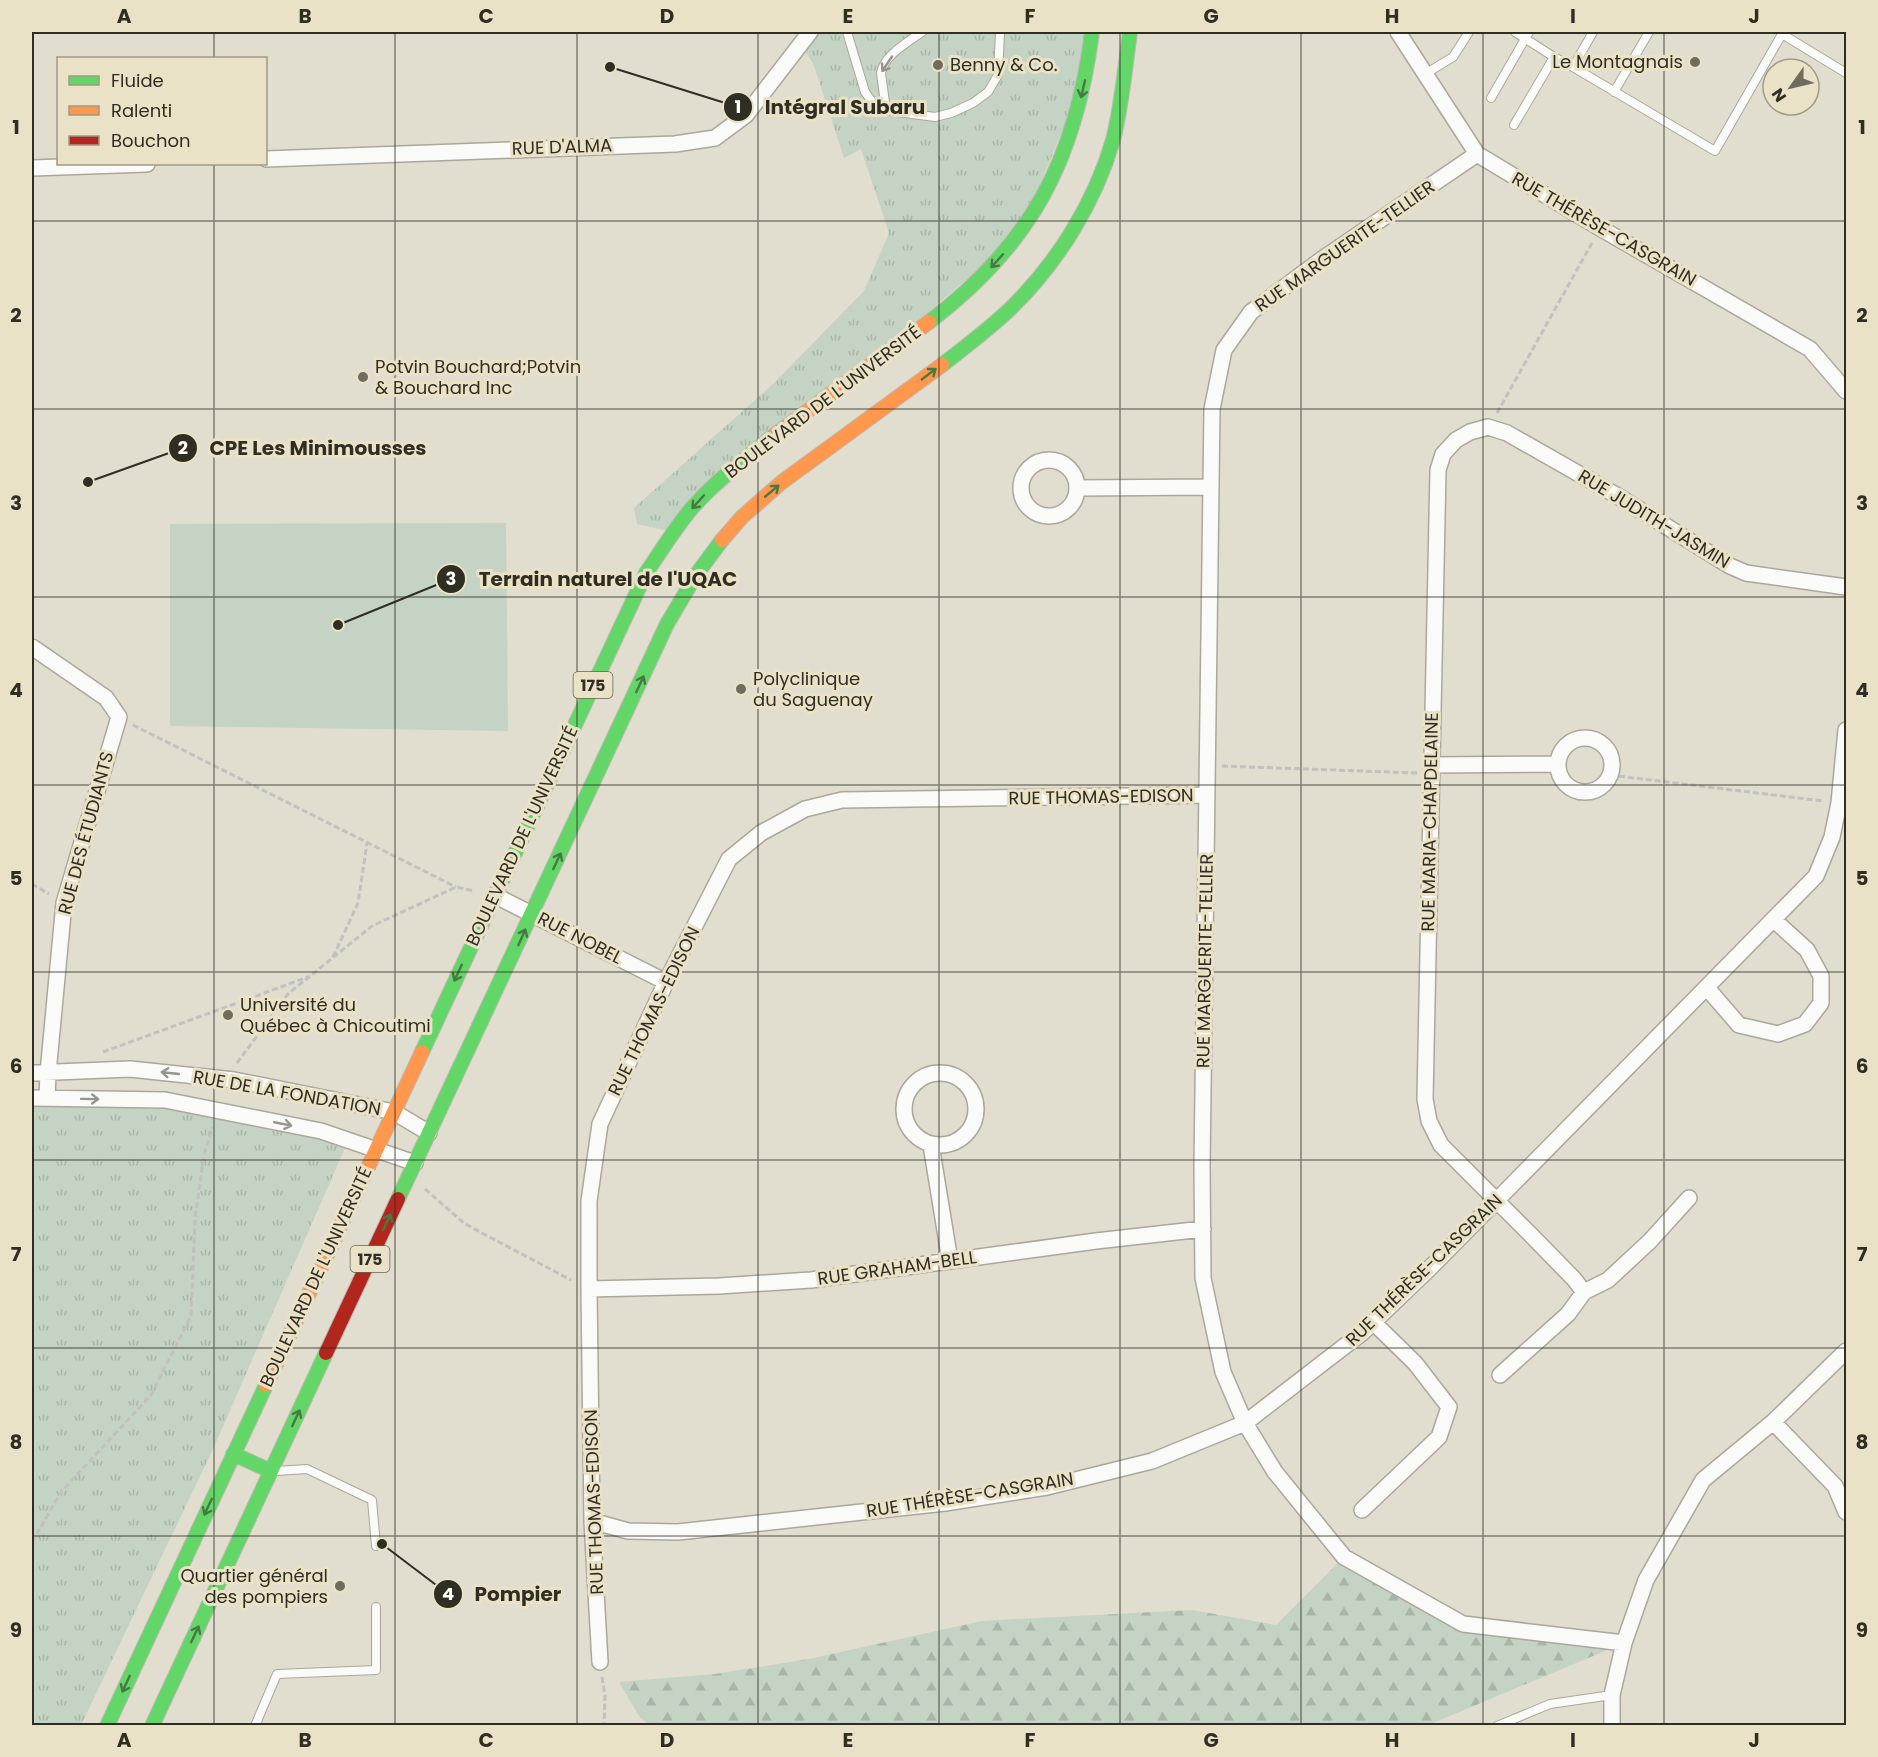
<svg xmlns="http://www.w3.org/2000/svg" width="1878" height="1757" viewBox="0 0 1878 1757" font-family="Poppins,sans-serif">
  <style>
    .grass { fill: url(#grass-tufts) }
    .forest { fill: url(#forest-firs) }
    .park { fill: #c4d3c4 }
    .lines { fill: none; stroke-linecap: round; stroke-linejoin: round }
    .lane-casing { stroke: #aba79c; stroke-width: 10 }
    .street-casing { stroke: #aba79c; stroke-width: 18 }
    .fast-casing { stroke: #bcb9b2; stroke-width: 16 }
    .slow-casing { stroke: #bcb9b2; stroke-width: 16 }
    .jam-casing { stroke: #bcb9b2; stroke-width: 16 }
    .path { stroke: #c3c1be; stroke-width: 3; stroke-dasharray: 6 3; stroke-linecap: butt }
    .lane { stroke: #fafaf8; stroke-width: 8 }
    .street { stroke: #fafaf8; stroke-width: 15 }
    .fast { stroke: #63d668; stroke-width: 14 }
    .slow { stroke: #ff974d; stroke-width: 14 }
    .jam { stroke: #b3261e; stroke-width: 14 }
    .oneway { stroke: #95948e }
    .oneway2 { stroke: #477942 }
    .grid { fill: none; stroke: #302d23; stroke-width: 1.5; stroke-opacity: 0.55 }
    .poi-dot { fill: #6e6b5f; stroke: #e9e2c7; stroke-width: 2 }
    .labels { text-anchor: middle; stroke-width: 6; stroke-linejoin: round; paint-order: stroke }
    .shield { fill: #e9e2c7; stroke: #686354; stroke-width: 1.5 }
    .shield-label { font-size: 16px; font-weight: bold; fill: #302d23 }
    .poi-label { font-size: 18px; fill: #302d23; stroke: #e9e2c7; text-anchor: start }
    .street-label { font-size: 18px; fill: #302d23; stroke: #e9e2c7 }
    .leader { fill: none; stroke: #302d23; stroke-width: 2 }
    .callout-dot { fill: #302d23; stroke: #e9e2c7; stroke-width: 2 }
    .mark-label { font-size: 18px; text-anchor: middle; font-weight: bold; fill: #fff }
    .callout-label { font-size: 20px; text-anchor: middle; font-weight: bold; fill: #302d23; stroke: #e9e2c7; stroke-width: 6; stroke-linejoin: round; paint-order: stroke }
    .neatline { fill: none; stroke: #302d23; stroke-width: 2 }
    .grid-label { font-size: 20px; text-anchor: middle; font-weight: bold; fill: #302d23 }
  </style>
  <defs>
    <pattern id="grass-tufts" width="24" height="20" patternUnits="userSpaceOnUse" patternTransform="scale(1.5)"><rect width="24" height="20" fill="#c4d3c4"/><path d="M3 7l-1-3M5 7V3M7 7l1-3M15 17l-1-3M17 17v-4M19 17l1-3" fill="none" stroke="#a9b5a8"/></pattern>
    <pattern id="forest-firs" width="22" height="20" patternUnits="userSpaceOnUse" patternTransform="scale(1.5)"><rect width="22" height="20" fill="#c4d3c4"/><path d="M5 1l3.5 6h-7zM16 11l3.5 6h-7z" fill="#a9b5a8"/></pattern>
  </defs>
  <rect width="100%" height="100%" fill="#e1ddcf"/>
  <path class="grass" d="M810,32h282l-3,34 -69,167 -347,299 -36,-8 -3,-16 139,-124 91,-93 25,-58 -28,-84 -17,9 -31,-95 -13,-19z
    M32,1098l133,2 183,41 -135,308 -132,276h-49z"/>
  <path class="forest" d="M1344,1557l119,67 161,19 -198,83 -777,-1 -10,-9 -20,-34 96,-8 94,-15 173,-38 210,-11 84,15z"/>
  <path class="park" d="M506,523l2,208 -338,-5v-202z"/>
  <g class="lines">
    <defs>
      <path id="lane" d="M847,32l18,60 10,14 15,5 45,6 16,-4 22,-10 15,-11 10,-17 2,-43
        M1515,32l39,25
        M1573,67l142,84 67,-117 64,39
        M1425,74l28,-17 16,-25
        M1614,92l35,-60
        M1491,98l38,-66
        M886,110l-5,-37c3,-18 27,-31 41,-41
        M1514,125l40,-68 19,10 20,-35
        M276,1471l31,-2 65,31 4,46
        M255,1726l22,-52 99,-4v-63
        M1497,1726l53,-22 62,-9"/>
      <path id="street" d="M1398,32l79,122 123,74 210,121 36,42
        M1477,154l-156,106 -70,52 -27,38 -12,59 -10,757 1,112 20,94 22,51 30,49 69,85 119,67 161,19
        M266,159l409,-15 40,-6 31,-23 64,-83
        M32,168l115,-4
        M1021 488a28 28 0 1 1 56 0a28 28 0 1 1-56 0Z
        M1077,488l134,-1
        M32,647l74,51 13,19 -55,186 -16,170 -1,25
        M1558 765a27 27 0 1 1 54 0a27 27 0 1 1-54 0Z
        M1432,765l126,-1
        M494,895l172,87
        M1707,988l32,37 39,9 27,-10 16,-21v-27l-14,-26 -33,-30
        M904 1109a36 36 0 1 1 72 0a36 36 0 1 1-72 0Z
        M32,1073l98,-4 104,11 160,32 35,21
        M32,1098l133,2 156,31 94,32
        M931,1145l19,116
        M589,1289l130,-3 92,-6 285,-39 107,-12
        M1584,1292l24,-12 42,-39 39,-43
        M1500,1375l68,-61 16,-22 -10,-13 -43,-44 -90,-90 -12,-24 -4,-22 13,-629 5,-16 13,-14 14,-8 18,-5 19,6 109,62 114,71 16,7 100,14
        M1773,1422l62,64 11,26
        M1362,1510l77,-73 10,-30 -34,-44 -42,-41
        M592,1521l36,10 50,1 267,-29 102,-16 105,-26 93,-38 118,-91 69,-66 384,-390 16,-39 7,-34 7,-73
        M600,1662l-8,-141 -3,-232v-88l11,-77 66,-142 63,-123 32,-26 44,-24 37,-9 365,-5
        M1612,1726v-31l12,-52 22,-63 57,-100 70,-58 73,-71"/>
      <path id="fast" d="M929,322c103,-78 147,-163 163,-290
        M942,365c23,-18 46,-35 67,-55 47,-45 86,-107 104,-170 9,-35 12,-72 17,-108
        M422,1052l224,-479c15,-22 29,-45 46,-65 25,-28 54,-51 84,-74
        M398,1199l269,-575 29,-49 26,-35
        M233,1454l38,17
        M107,1726l159,-341
        M152,1726l174,-373"/>
      <path id="slow" d="M776,434l153,-112
        M722,540l20,-23 40,-35 160,-117
        M266,1385l156,-333"/>
      <path id="jam" d="M326,1353l72,-154"/>
    </defs>
    <use href="#lane" class="lane-casing"/>
    <use href="#street" class="street-casing"/>
    <use href="#fast" class="fast-casing"/>
    <use href="#slow" class="slow-casing"/>
    <use href="#jam" class="jam-casing"/>
    <path class="path" d="M1497,413l95,-170
      M133,725l323,162
      M1222,766l195,7
      M1610,775l213,26
      M32,884l17,10
      M333,957l25,-54 9,-60
      M103,1052l205,-75
      M237,1063l51,-69 84,-68 84,-39 18,4
      M425,1189l40,35 106,56
      M32,1542l29,-50 90,-97 40,-79 4,-97 9,-65 9,-27
      M602,1677l3,18 -1,31"/>
    <use href="#lane" class="lane"/>
    <use href="#street" class="street"/>
    <use href="#fast" class="fast"/>
    <use href="#slow" class="slow"/>
    <use href="#jam" class="jam"/>
  </g>
  <defs><path id="oneway-shaft" d="M-6 0H5M1.5-3L5.5 0L1.5 3" fill="none" stroke-width="1.6" stroke-linecap="round" stroke-linejoin="round" transform="scale(1.5)"/></defs>
  <g class="oneway">
    <use href="#oneway-shaft" transform="translate(887 64) rotate(124)"/>
    <use href="#oneway-shaft" transform="translate(170 1073) rotate(-174)"/>
    <use href="#oneway-shaft" transform="translate(90 1099) rotate(1)"/>
    <use href="#oneway-shaft" transform="translate(283 1124) rotate(11)"/>
  </g>
  <g class="oneway2">
    <use href="#oneway-shaft" transform="translate(1083 89) rotate(103)"/>
    <use href="#oneway-shaft" transform="translate(997 261) rotate(132)"/>
    <use href="#oneway-shaft" transform="translate(929 374) rotate(-37)"/>
    <use href="#oneway-shaft" transform="translate(772 491) rotate(-40)"/>
    <use href="#oneway-shaft" transform="translate(698 502) rotate(132)"/>
    <use href="#oneway-shaft" transform="translate(640 684) rotate(-65)"/>
    <use href="#oneway-shaft" transform="translate(557 861) rotate(-65)"/>
    <use href="#oneway-shaft" transform="translate(522 937) rotate(-66)"/>
    <use href="#oneway-shaft" transform="translate(458 973) rotate(115)"/>
    <use href="#oneway-shaft" transform="translate(387 1222) rotate(-65)"/>
    <use href="#oneway-shaft" transform="translate(296 1418) rotate(-65)"/>
    <use href="#oneway-shaft" transform="translate(208 1507) rotate(115)"/>
    <use href="#oneway-shaft" transform="translate(195 1634) rotate(-65)"/>
    <use href="#oneway-shaft" transform="translate(126 1684) rotate(115)"/>
  </g>
  <path class="grid" d="M214,32v26M395,32v1694M577,32v1694M758,32v1694M939,32v1694M1120,32v1694M1301,32v1694M1483,32v1694M1664,32v1694M214,164v1562M32,221h1814M32,409h1814M32,597h1814M32,785h1814M32,972h1814M32,1160h1814M32,1348h1814M32,1536h1814"/>
  <g class="poi-dot">
    <circle cx="1695" cy="62" r="6"/>
    <circle cx="938" cy="65" r="6"/>
    <circle cx="363" cy="377" r="6"/>
    <circle cx="741" cy="689" r="6"/>
    <circle cx="228" cy="1015" r="6"/>
    <circle cx="340" cy="1586" r="6"/>
  </g>
  <g class="labels">
    <g class="shield">
      <rect x="573.5" y="672" width="39" height="26" rx="4.5"/>
      <rect x="350.5" y="1246" width="39" height="26" rx="4.5"/>
    </g>
    <g class="shield-label">
      <text x="593" y="691">175</text>
      <text x="370" y="1265">175</text>
    </g>
    <g class="poi-label">
      <text x="1683" y="68" text-anchor="end">Le Montagnais</text>
      <text x="950" y="71">Benny &amp; Co.</text>
      <text x="375" y="373">Potvin Bouchard;Potvin<tspan x="375" dy="21">&amp; Bouchard Inc</tspan></text>
      <text x="753" y="685">Polyclinique<tspan x="753" dy="21">du Saguenay</tspan></text>
      <text x="240" y="1011">Université du<tspan x="240" dy="21">Québec à Chicoutimi</tspan></text>
      <text x="328" y="1582" text-anchor="end">Quartier général<tspan x="328" dy="21">des pompiers</tspan></text>
    </g>
    <g class="street-label">
      <text transform="translate(562 147) rotate(-2)" y="6">RUE D'ALMA</text>
      <text transform="translate(1604 229) rotate(30)" y="6">RUE THÉRÈSE-CASGRAIN</text>
      <text transform="translate(1345 246) rotate(-35)" y="6">RUE MARGUERITE-TELLIER</text>
      <text transform="translate(823 402) rotate(-37)" y="6">BOULEVARD DE L'UNIVERSITÉ</text>
      <text transform="translate(1654 519) rotate(31)" y="6">RUE JUDITH-JASMIN</text>
      <text transform="translate(1101 797) rotate(-1)" y="6">RUE THOMAS-EDISON</text>
      <text transform="translate(1430 822) rotate(-89)" y="6">RUE MARIA-CHAPDELAINE</text>
      <text transform="translate(86 833) rotate(-75)" y="6">RUE DES ÉTUDIANTS</text>
      <text transform="translate(522 836) rotate(-65)" y="6">BOULEVARD DE L'UNIVERSITÉ</text>
      <text transform="translate(580 938) rotate(27)" y="6">RUE NOBEL</text>
      <text transform="translate(1205 961) rotate(-89)" y="6">RUE MARGUERITE-TELLIER</text>
      <text transform="translate(654 1011) rotate(-64)" y="6">RUE THOMAS-EDISON</text>
      <text transform="translate(287 1093) rotate(10)" y="6">RUE DE LA FONDATION</text>
      <text transform="translate(897 1268) rotate(-8)" y="6">RUE GRAHAM-BELL</text>
      <text transform="translate(1424 1270) rotate(-44)" y="6">RUE THÉRÈSE-CASGRAIN</text>
      <text transform="translate(316 1277) rotate(-65)" y="6">BOULEVARD DE L'UNIVERSITÉ</text>
      <text transform="translate(970 1495) rotate(-9)" y="6">RUE THÉRÈSE-CASGRAIN</text>
      <text transform="translate(594 1502) rotate(-92)" y="6">RUE THOMAS-EDISON</text>
    </g>
  </g>
  <path class="leader" d="M610 67L738 107M88 482L183 448M338 625L451 579M382 1544L448 1594"/>
  <g class="callout-dot">
    <circle cx="610" cy="67" r="6"/>
    <circle cx="88" cy="482" r="6"/>
    <circle cx="338" cy="625" r="6"/>
    <circle cx="382" cy="1544" r="6"/>
    <circle cx="738" cy="107" r="15"/>
    <circle cx="183" cy="448" r="15"/>
    <circle cx="451" cy="579" r="15"/>
    <circle cx="448" cy="1594" r="15"/>
  </g>
  <g class="mark-label">
    <text x="738" y="113">1</text>
    <text x="183" y="454">2</text>
    <text x="451" y="585">3</text>
    <text x="448" y="1600">4</text>
  </g>
  <g class="callout-label">
    <text x="845" y="114">Intégral Subaru</text>
    <text x="318" y="455">CPE Les Minimousses</text>
    <text x="608" y="586">Terrain naturel de l'UQAC</text>
    <text x="518" y="1601">Pompier</text>
  </g>
  <rect width="1878" height="1757" fill="none" stroke="#e9e2c7" stroke-width="66"/>
  <rect x="57" y="57" width="210" height="108" fill="#e9e2c7" stroke="#9f9a85" stroke-width="1.5"/>
  <rect x="69" y="76" width="30" height="9" fill="#63d668" stroke="#9f9a85" stroke-width="1.5"/>
  <text x="111" y="87" font-size="18" fill="#302d23">Fluide</text>
  <rect x="69" y="106" width="30" height="9" fill="#ff974d" stroke="#9f9a85" stroke-width="1.5"/>
  <text x="111" y="117" font-size="18" fill="#302d23">Ralenti</text>
  <rect x="69" y="136" width="30" height="9" fill="#b3261e" stroke="#9f9a85" stroke-width="1.5"/>
  <text x="111" y="147" font-size="18" fill="#302d23">Bouchon</text>
  <g transform="translate(1791 87) rotate(236)"><circle r="28" fill="#e9e2c7" stroke="#9f9a85" stroke-width="1.5"/>
  <path d="M0-4.5L10 22L0 15L-10 22Z" fill="#6e6b5f"/>
  <text y="-9" font-size="16" font-weight="bold" text-anchor="middle" fill="#302d23">N</text>
  </g>
  <rect x="33" y="33" width="1812" height="1691" class="neatline"/>
  <g class="grid-label">
    <text x="124" y="23">A</text>
    <text x="305" y="23">B</text>
    <text x="486" y="23">C</text>
    <text x="667" y="23">D</text>
    <text x="848" y="23">E</text>
    <text x="1030" y="23">F</text>
    <text x="1211" y="23">G</text>
    <text x="1392" y="23">H</text>
    <text x="1573" y="23">I</text>
    <text x="1754" y="23">J</text>
    <text x="16" y="134">1</text>
    <text x="1862" y="134">1</text>
    <text x="16" y="322">2</text>
    <text x="1862" y="322">2</text>
    <text x="16" y="510">3</text>
    <text x="1862" y="510">3</text>
    <text x="16" y="697">4</text>
    <text x="1862" y="697">4</text>
    <text x="16" y="885">5</text>
    <text x="1862" y="885">5</text>
    <text x="16" y="1073">6</text>
    <text x="1862" y="1073">6</text>
    <text x="16" y="1261">7</text>
    <text x="1862" y="1261">7</text>
    <text x="16" y="1449">8</text>
    <text x="1862" y="1449">8</text>
    <text x="16" y="1637">9</text>
    <text x="1862" y="1637">9</text>
    <text x="124" y="1747">A</text>
    <text x="305" y="1747">B</text>
    <text x="486" y="1747">C</text>
    <text x="667" y="1747">D</text>
    <text x="848" y="1747">E</text>
    <text x="1030" y="1747">F</text>
    <text x="1211" y="1747">G</text>
    <text x="1392" y="1747">H</text>
    <text x="1573" y="1747">I</text>
    <text x="1754" y="1747">J</text>
  </g>
</svg>
